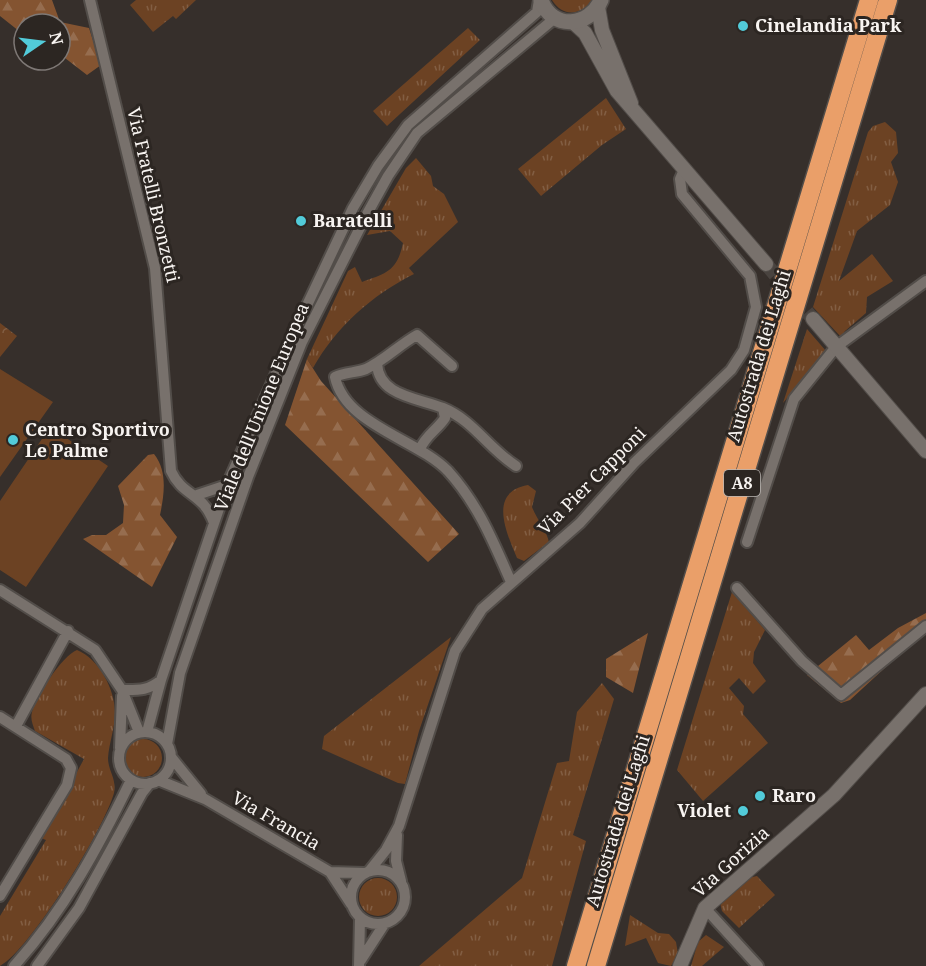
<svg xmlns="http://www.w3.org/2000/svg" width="926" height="966" viewBox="0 0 926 966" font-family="'Noto Serif',serif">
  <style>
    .grass { fill: url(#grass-tufts) }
    .forest { fill: url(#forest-firs) }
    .park { fill: url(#park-crowns) }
    .garden { fill: #6c4223 }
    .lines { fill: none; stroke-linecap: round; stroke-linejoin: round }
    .tertiary-tunnel { stroke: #49433f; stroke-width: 14; stroke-dasharray: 14 7; stroke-linecap: butt }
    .minor-casing { stroke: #524d49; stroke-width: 14 }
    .tertiary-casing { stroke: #524d49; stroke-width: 16 }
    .secondary-casing { stroke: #524d49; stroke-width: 18 }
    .motorway-casing { stroke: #524d49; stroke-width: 21 }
    .minor { stroke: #78716c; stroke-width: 10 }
    .tertiary { stroke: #78716c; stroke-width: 14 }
    .secondary { stroke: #78716c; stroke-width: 15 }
    .motorway { stroke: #ea9f69; stroke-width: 18 }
    .poi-dot { fill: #52cbd9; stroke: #2c2622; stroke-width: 2 }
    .labels { text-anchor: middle; stroke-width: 6; stroke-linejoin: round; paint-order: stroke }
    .shield { fill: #2c2622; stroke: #bbb6b3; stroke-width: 1.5 }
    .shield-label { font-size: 16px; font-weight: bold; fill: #f8f4f1 }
    .poi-label { font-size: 18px; font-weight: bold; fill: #f8f4f1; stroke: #2c2622; text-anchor: start }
    .street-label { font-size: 18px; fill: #f8f4f1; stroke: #2c2622 }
  </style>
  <defs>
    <pattern id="grass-tufts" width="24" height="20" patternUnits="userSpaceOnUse" patternTransform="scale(1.5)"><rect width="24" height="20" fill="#6c4223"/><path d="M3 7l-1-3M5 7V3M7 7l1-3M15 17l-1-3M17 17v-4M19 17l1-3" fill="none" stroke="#825e43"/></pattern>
    <pattern id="forest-firs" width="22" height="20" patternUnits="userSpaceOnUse" patternTransform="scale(1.5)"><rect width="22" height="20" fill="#845431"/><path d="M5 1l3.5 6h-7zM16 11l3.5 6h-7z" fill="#966d4f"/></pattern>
    <pattern id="park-crowns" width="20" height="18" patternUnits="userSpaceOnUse" patternTransform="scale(1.5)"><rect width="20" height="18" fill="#6c4223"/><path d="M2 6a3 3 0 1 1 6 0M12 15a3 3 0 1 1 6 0" fill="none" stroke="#825e43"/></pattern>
  </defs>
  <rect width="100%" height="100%" fill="#362f2b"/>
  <path class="grass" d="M136,0h60l-20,19 -3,-3 -20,16 -23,-27z
    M552,0h41c-11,15 -30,18 -41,0z
    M468,28l12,12 -93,86 -14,-15z
    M606,98l20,31 -24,16 -61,51 -23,-27z
    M885,122l11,10 2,21 -7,9 7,20 -8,23 -33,26 -18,50 33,-27 21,27 -26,16 -1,16 -21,18 -4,6 -28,-30 55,-175 5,-6z
    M416,158l15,18 2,10 11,8 14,28 -49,46 5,6c-42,21 -78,53 -101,94l-6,-9 41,-88 7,-4 7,15c25,-9 35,-11 41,-39l-13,-12 -23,4 39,-67z
    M807,329l19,22 -43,52z
    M528,485l8,6 -4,16c5,13 14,22 17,35l-25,19 -7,-3c-10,-24 -30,-66 11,-73z
    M732,592l33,38 -11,22 -1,11 13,18 -13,13 -14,-16 -10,10 15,18 -1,8 25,29 -65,58 -26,-31z
    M451,637l-32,94 -14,53 -7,-1 -76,-34 2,-13z
    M77,650c22,9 38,39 38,63 0,15 -6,30 -7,45 0,13 9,21 6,35 -10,36 -83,156 -114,173v-50l46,-76 -5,-2 43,-79 -49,-28c-2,-6 -5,-12 -3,-19 4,-16 30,-56 45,-62z
    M602,683l12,16 -41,136 13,6 -34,125h-133l103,-88 35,-115 12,-2 8,-49z
    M124 758a19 19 0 1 1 38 0a19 19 0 1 1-38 0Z
    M757,876l18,19 -36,33 -17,-17 -2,-8 28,-25z
    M359 897a19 19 0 1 1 38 0a19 19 0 1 1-38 0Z
    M630,915l28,18 11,1 7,8 2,12 -7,12 -13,-3 -12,-25 -21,8z
    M706,935l18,12 -22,19h-11l7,-24z"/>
  <path class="forest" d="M0,0h52l8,22 29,6 12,37 -14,10 -22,-17 -5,1v-35h-36v11l-24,-19z
    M307,359l14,22 138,153 -31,28 -143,-137z
    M154,454c14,17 10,42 6,61l17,22 -25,50 -69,-48 9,-4h14l17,-12 1,-18 -6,-19 30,-31z
    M926,613v17l-76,70 -9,3 -34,-28 49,-40 13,15 29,-22z
    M648,633l-15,60 -27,-16v-18z"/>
  <path class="park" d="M0,323l17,13 -17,21z"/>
  <path class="garden" d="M0,369l53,33 -53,75z
    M50,427l58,39 -82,121 -26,-17v-69z"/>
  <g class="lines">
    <path class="tertiary-tunnel" d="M766,264l47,55"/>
    <defs>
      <path id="minor" d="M90,0l65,268 16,203c12,26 32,21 43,52
        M377,363c1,33 41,35 66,45l2,10c-8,12 -19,17 -25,31
        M452,366l-35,-31c-18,10 -32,25 -51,34 -10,4 -21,3 -31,8 10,48 82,62 113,94 30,33 45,70 63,111
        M443,408c30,12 46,41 73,58
        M197,495l30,-10
        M747,542l47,-143 42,-52 90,-66
        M737,588l65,73 39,34 85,-69
        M0,590l95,60 27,40 17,42
        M122,690c16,0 26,1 39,-10
        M0,717l66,42 5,9 -4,17 -67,111
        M16,726l52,-95
        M147,732l14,-52 66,-195 65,-148 61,-129 25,-42 30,-41 129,-113 2,-12
        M119 758a26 26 0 1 1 52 0a26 26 0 1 1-52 0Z
        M167,744l13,-71 68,-196 54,-135 65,-128 21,-38 29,-43 138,-115
        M120,748l2,-52
        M171,757l30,37
        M158,780l47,19 125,73 21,32
        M397,835l-1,26 5,20
        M351 897a27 27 0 1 1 54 0a27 27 0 1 1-54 0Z
        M370,870l16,-20 13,-24 56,-175 27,-42 98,-86 54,-60 97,-93 13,-20 12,-43 -6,-31 -68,-82 -2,-15 4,-9
        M330,872l35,1
        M705,908l53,58
        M361,960l24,-37
        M14,966c50,-55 85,-120 117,-186
        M37,966l42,-58 63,-115 8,-10
        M359,966l1,-48"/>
      <path id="tertiary" d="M598,7l4,23 29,73
        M573,22l12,11 32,58 149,173
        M813,319l113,132
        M680,966l25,-58 129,-113 92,-101"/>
      <path id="secondary" d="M541,0c11,31 49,27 60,0"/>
      <path id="motorway" d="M576,966l293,-966
        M596,966l292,-966"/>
    </defs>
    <use href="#minor" class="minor-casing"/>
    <use href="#tertiary" class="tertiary-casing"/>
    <use href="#secondary" class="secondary-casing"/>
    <use href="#motorway" class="motorway-casing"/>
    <use href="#minor" class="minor"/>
    <use href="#tertiary" class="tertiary"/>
    <use href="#secondary" class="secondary"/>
    <use href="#motorway" class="motorway"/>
  </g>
  <g class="poi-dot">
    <circle cx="743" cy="26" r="6"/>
    <circle cx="301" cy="221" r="6"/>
    <circle cx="13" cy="440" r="6"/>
    <circle cx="760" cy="796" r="6"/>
    <circle cx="743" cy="811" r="6"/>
  </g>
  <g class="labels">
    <rect class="shield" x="724" y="470" width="36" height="26" rx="4.5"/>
    <g class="shield-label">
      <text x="742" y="489">A8</text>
    </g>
    <g class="poi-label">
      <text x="755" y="32">Cinelandia Park</text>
      <text x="313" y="227">Baratelli</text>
      <text x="25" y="436">Centro Sportivo<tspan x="25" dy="21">Le Palme</tspan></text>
      <text x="772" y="802">Raro</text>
      <text x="731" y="817" text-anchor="end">Violet</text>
    </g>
    <g class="street-label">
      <text transform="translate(153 195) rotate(77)" y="6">Via Fratelli Bronzetti</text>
      <text transform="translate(759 356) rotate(-73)" y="6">Autostrada dei Laghi</text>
      <text transform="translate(262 407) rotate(-68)" y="6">Viale dell'Unione Europea</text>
      <text transform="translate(592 481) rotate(-45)" y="6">Via Pier Capponi</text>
      <text transform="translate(276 821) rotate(30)" y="6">Via Francia</text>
      <text transform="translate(618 821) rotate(-73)" y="6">Autostrada dei Laghi</text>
      <text transform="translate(731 862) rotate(-42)" y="6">Via Gorizia</text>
    </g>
  </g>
  <g transform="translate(42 42) rotate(76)"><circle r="28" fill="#2c2622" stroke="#7e7875" stroke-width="1.5"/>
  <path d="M0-4.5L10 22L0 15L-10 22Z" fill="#52cbd9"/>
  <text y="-9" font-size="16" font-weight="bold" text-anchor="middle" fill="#f8f4f1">N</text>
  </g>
</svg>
